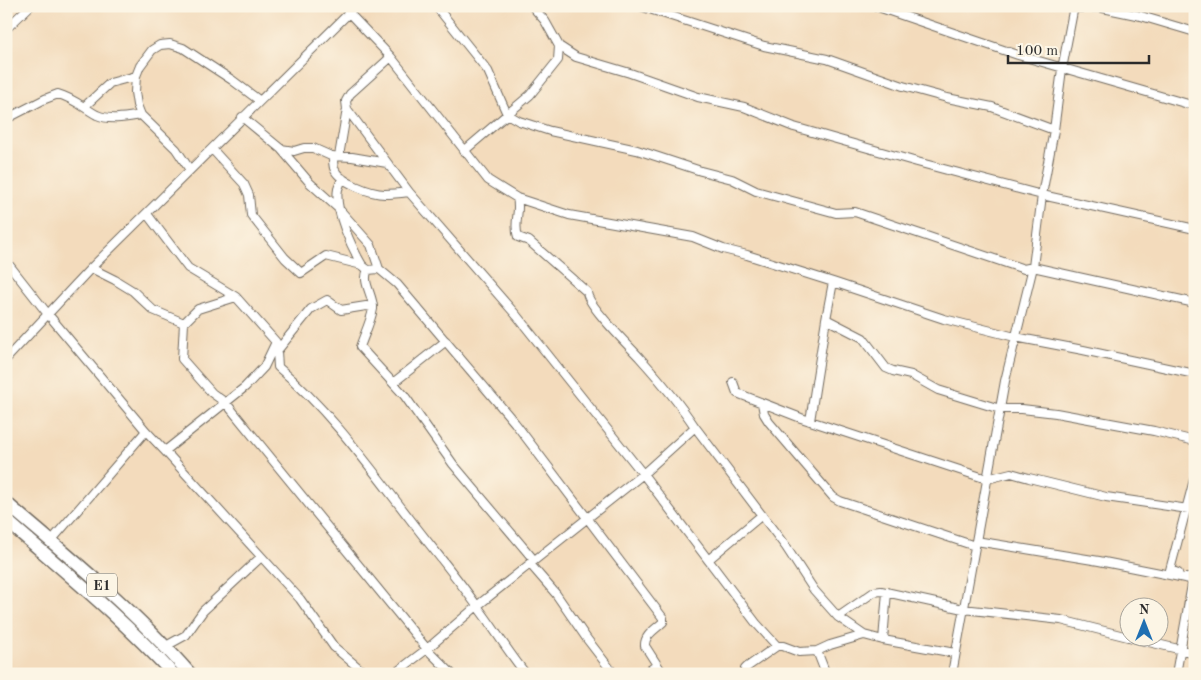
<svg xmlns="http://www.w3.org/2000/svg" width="1201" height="680" viewBox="0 0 1201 680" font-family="'Old Standard TT',serif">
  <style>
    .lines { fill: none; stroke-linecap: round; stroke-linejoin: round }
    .minor-casing { stroke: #71695e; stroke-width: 10 }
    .trunk-casing { stroke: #71695e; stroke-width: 15 }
    .minor { stroke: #fff; stroke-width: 8 }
    .trunk { stroke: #fff; stroke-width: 12 }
    .labels { text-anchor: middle; stroke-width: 5; stroke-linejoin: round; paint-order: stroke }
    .shield { fill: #fcf5e5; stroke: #6a6863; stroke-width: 1 }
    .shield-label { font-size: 14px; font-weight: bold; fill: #2b2b2b }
  </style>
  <rect width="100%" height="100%" fill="#fcf5e5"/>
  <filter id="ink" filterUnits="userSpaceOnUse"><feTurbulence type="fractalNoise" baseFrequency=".02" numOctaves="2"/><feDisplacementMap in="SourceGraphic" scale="10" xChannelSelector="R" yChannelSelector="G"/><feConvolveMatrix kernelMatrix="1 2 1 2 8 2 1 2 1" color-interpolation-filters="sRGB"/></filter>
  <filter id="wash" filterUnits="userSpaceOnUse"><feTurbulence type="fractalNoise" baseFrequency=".0096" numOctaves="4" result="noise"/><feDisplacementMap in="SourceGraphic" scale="20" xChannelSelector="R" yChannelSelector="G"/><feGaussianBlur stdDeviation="1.12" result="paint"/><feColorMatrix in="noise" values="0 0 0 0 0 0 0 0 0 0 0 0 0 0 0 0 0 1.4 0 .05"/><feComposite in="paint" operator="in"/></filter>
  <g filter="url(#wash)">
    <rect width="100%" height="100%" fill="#f3dbbc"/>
  </g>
  <g filter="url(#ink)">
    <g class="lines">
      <defs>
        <path id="minor" d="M344,6l5,7 6,-7
          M436,6l52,65 19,43 12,7 31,10 87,19 64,21 31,8 24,12 80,22 19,-1 169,57 9,-2 162,36
          M532,6l13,15 14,25 17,11 54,16 68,24 46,10 50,20 123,35 125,33 153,34
          M640,6l124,40 63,13 76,27 44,12 45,9 62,23
          M875,6l143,49 177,51
          M1071,6l3,2 24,-1 43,9 54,16
          M6,29l24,-23
          M85,106l25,-23 26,-7
          M347,109l62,83 108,124 126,158 113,149 21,23h6l16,6 18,-1 13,-6 34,-10
          M242,117l39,32 13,2 10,-3h9l18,8 21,1 35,6
          M6,119l39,-20 13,-5c15,4 26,14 39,21 13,6 31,2 44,0
          M212,149l32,35 5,11 2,20 34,43 16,15 25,-17 36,9 6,5c-7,12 6,26 5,39 -2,12 -9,26 -13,38l44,48 49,69 81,96
          M281,149l29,34 29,26 32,36 8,24
          M464,151l66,-56 28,-35 1,-14
          M333,156c0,3 0,8 1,12 4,14 38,26 51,26 8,0 16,-1 24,-2
          M339,156l8,-47 -1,-8 4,-7 41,-37
          M190,170l-14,-21 -35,-34 -4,-10 -2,-13 1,-16 4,-10 12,-16 8,-5 10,-1 13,4 49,32 28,21
          M342,178c-1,4 -3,8 -4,11 -4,21 14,59 24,76
          M147,214l41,54 48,29
          M6,261l41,52 99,118 19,20 135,148 34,48 26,22 3,5
          M91,268l24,12 18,11 20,19 31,13 14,-14 38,-12 40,45 1,9 34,-42 16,-9 14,10 25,-4 7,1
          M368,270l11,-1 18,15 118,139 148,195v4c-7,7 -19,13 -18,24l18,28
          M833,282l111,37 71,18 68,13 112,24
          M826,319l37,19 23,30 7,3 18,4 27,15 62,19h22l34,4 98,18 41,10
          M184,323l-2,36 30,34 14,10 201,246 25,25
          M277,351l1,16c51,43 91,99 132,152 22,29 46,57 67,87 17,22 31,46 49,68
          M6,359l85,-91 258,-255 42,44 97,123 29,18 52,17 124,22 30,12 24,6 86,27 -7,37 -16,102
          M733,382l4,11 64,25 186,61 24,-6 18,5 77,19 89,13
          M393,383l53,-42
          M762,403l2,11 5,8 64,75 7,4 135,45
          M695,427l91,120 28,43 24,27 26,18 19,5 72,13
          M165,451l80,-64 19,-20 11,-23
          M51,541l95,-110
          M976,541l123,20 96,19
          M708,560l54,-45
          M530,564l26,30 31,45 27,35
          M1178,573l-8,-3 25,-94
          M838,617l36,-25 7,-1 82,18 98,11 67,17
          M1132,638l63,15
          M883,640l4,-48
          M166,646l20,-11 17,-24 58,-54
          M817,651l9,23
          M394,674l33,-25 50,-43 166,-132 52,-47c-16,-24 -36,-48 -55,-69 -11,-12 -53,-53 -53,-66l-58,-51 -11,-4c-5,-15 3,-25 -1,-39
          M644,674l13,-9
          M746,674l-1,-5 2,-2 30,-21
          M952,674l53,-293 28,-114 9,-72 12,-65 8,-61 12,-63
          M1176,674l17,-95 -5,-1"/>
        <path id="trunk" d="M6,503c64,54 129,108 184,171
          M6,520c57,50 116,98 167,154"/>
      </defs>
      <use href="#minor" class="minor-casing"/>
      <use href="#trunk" class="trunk-casing"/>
      <use href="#minor" class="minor"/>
      <use href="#trunk" class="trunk"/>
    </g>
  </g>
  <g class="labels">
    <rect class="shield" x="87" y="573.5" width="30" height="23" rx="4"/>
    <g class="shield-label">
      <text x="102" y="590">E1</text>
    </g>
  </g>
  <rect width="1201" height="680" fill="none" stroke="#fcf5e5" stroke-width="25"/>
  <g transform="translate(1144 622)"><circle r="24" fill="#fcf5e5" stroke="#a8a49b"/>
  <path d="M0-4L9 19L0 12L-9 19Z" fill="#1f6fb2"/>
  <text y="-8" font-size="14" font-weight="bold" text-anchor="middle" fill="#2b2b2b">N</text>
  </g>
  <path d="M1008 55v8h141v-8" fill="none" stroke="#2b2b2b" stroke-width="2.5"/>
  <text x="1016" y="55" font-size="15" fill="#2b2b2b" stroke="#fcf5e5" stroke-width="4" paint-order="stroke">100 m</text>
</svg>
